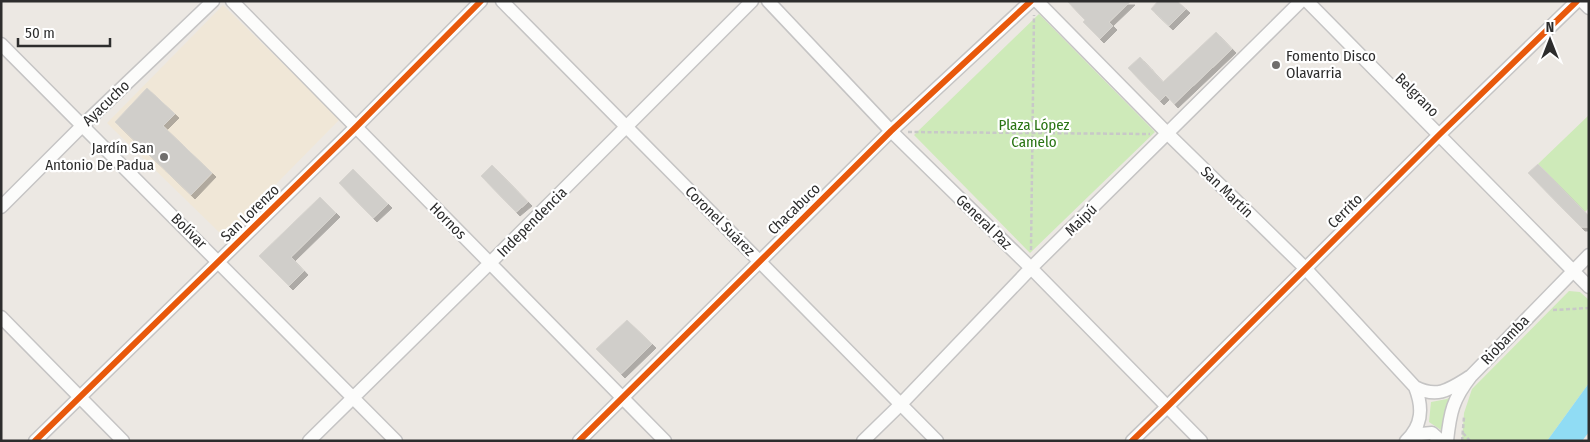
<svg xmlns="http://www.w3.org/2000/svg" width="1590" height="442" viewBox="0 0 1590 442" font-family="'Fira Sans Condensed',sans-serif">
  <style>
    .education { fill: #f0e7d7 }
    .green { fill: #ceeab9 }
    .water { fill: #90dcf4 }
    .building { fill: #d0ceca; stroke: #d7d4cf; filter: url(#shadow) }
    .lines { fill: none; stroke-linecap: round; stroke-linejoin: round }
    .minor-casing { stroke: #c5c4c4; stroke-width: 15 }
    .path { stroke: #c8c8c8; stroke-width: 2.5; stroke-dasharray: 4 2.5; stroke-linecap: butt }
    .minor { stroke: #fcfcfb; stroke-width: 12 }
    .cycleway-casing { stroke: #fff; stroke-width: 9 }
    .cycleway { stroke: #e8590c; stroke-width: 6 }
    .poi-dot { fill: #706e6d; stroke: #fff; stroke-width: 2 }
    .labels { text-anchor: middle; stroke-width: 4.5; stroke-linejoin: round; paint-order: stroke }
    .poi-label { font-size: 15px; fill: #2d2d2d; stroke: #fff; text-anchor: start }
    .street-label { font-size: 15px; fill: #2d2d2d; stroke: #fff }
    .park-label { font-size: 15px; fill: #297413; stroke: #fff }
  </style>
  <defs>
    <filter id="shadow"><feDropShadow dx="4" dy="4" stdDeviation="0" flood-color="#0004"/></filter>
  </defs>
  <rect width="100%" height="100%" fill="#ece8e3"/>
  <path class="education" d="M223,5l117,114 -116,118 -117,-114z"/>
  <path class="green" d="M1039,14l116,118 -125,121 -116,-118z
    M1589,115v93l-4,4 -47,-48z
    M1569,291l11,1 9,8v83l-42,58h-85l2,-28 8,-24z
    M1456,393l-12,39 -15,-10 2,-20 16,-3z"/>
  <path class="water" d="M1589,383v49l-7,9h-35z"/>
  <path class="building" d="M1067,1h64l-22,21 4,4 -13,13 -17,-17 2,-2z
    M1158,1h19l9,8 -17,17 -18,-17z
    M1216,32l16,17 -58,55 -8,-9 -6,6 -32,-33 12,-11 23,25z
    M147,88l28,26 -12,12 49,47 -21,22 -76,-73z
    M1538,164l51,52v11h-8l-53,-54z
    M492,165l36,37 -12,10 -35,-36z
    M353,169l35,35 -15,14 -34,-35z
    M320,197l16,16 -45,44 13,14 -15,15 -30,-30z
    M627,320l25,24 -31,30 -25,-25z"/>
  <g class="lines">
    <defs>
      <path id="minor" d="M232,1l433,440
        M502,1l435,440
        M768,1l123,130 140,137 170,173
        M1037,1l131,133 137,134 110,119c23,12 35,2 56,-11
        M1307,1l282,286
        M1582,1l7,7
        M1,44l395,397
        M1,207l82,-82 130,-124
        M1,317l122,124
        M1410,437l11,-3 11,-1 9,8
        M35,441l321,-314 125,-126
        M309,441l181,-178 262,-262
        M579,441l312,-310 140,-130
        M863,441l38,-37 130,-136 270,-267
        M1132,441l36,-35 271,-271 138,-134
        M1406,441c17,-16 17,-34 9,-54
        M1447,441c3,-29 6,-42 24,-65l118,-121"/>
    </defs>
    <use href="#minor" class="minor-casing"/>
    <path class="path" d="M908,132l242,2
      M1031,250l3,-235
      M1553,310l36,-2
      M1463,433l7,8
      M1462,441l2,-24"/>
    <use href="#minor" class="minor"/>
    <defs>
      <path id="cycleway" d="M35,441l321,-314 125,-126
        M579,441l312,-310 140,-130
        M1132,441l36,-35 271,-271 138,-134"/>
    </defs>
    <use href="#cycleway" class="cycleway-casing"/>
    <use href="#cycleway" class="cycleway"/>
  </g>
  <g class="poi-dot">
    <circle cx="1276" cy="65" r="5"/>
    <circle cx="164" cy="157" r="5"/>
  </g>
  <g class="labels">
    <g class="poi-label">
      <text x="1286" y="61">Fomento Disco<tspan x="1286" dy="17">Olavarria</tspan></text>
      <text x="154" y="153" text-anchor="end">Jardín San<tspan x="154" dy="17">Antonio De Padua</tspan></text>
    </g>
    <g class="street-label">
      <text transform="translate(1417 95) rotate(45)" y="5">Belgrano</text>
      <text transform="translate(106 103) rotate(-44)" y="5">Ayacucho</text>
      <text transform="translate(1227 192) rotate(44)" y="5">San Martín</text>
      <text transform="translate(794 209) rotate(-44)" y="5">Chacabuco</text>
      <text transform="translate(1345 211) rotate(-45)" y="5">Cerrito</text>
      <text transform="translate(250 213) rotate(-44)" y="5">San Lorenzo</text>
      <text transform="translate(1081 220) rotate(-45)" y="5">Maipú</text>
      <text transform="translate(448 221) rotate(45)" y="5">Hornos</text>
      <text transform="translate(720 221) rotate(45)" y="5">Coronel Suárez</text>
      <text transform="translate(532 222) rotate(-45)" y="5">Independencia</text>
      <text transform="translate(984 222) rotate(44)" y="5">General Paz</text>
      <text transform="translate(189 231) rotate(45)" y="5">Bolívar</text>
      <text transform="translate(1505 340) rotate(-46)" y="5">Riobamba</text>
    </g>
    <g class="park-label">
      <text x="1034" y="130">Plaza López<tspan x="1034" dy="17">Camelo</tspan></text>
    </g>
  </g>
  <rect width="1590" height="442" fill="none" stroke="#2d2d2d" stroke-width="5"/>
  <g transform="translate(1550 40)" stroke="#ffffff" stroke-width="4" paint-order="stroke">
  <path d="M0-4L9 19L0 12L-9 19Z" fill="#2d2d2d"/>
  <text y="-8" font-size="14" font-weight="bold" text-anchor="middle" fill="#2d2d2d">N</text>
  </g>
  <path d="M18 38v8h92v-8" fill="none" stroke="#2d2d2d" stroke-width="2.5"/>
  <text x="25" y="38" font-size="15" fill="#2d2d2d" stroke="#ffffff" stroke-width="4" paint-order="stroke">50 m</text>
</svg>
